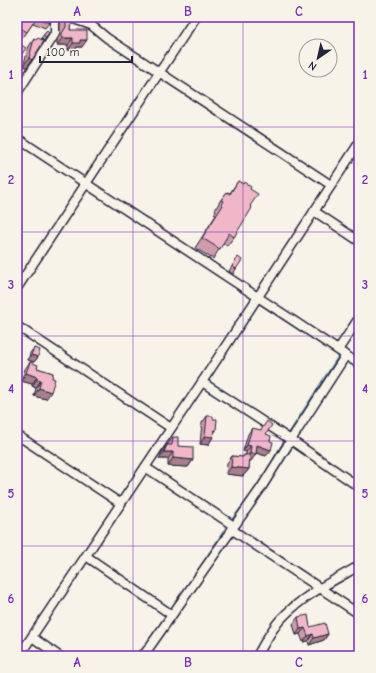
<svg xmlns="http://www.w3.org/2000/svg" width="376" height="673" viewBox="0 0 376 673" font-family="'Comic Neue',sans-serif">
  <style>
    .lines { fill: none; stroke-linecap: round; stroke-linejoin: round }
    .stream { stroke: #648ca9; stroke-width: 2 }
    .minor-casing { stroke: #22223b; stroke-width: 11 }
    .minor { stroke: #f7f3e8; stroke-width: 8 }
    .wall { fill: #ce9dac; stroke: #22223b }
    .shaded-wall { fill: #a8808c; stroke: #22223b }
    .building { fill: #f0b7c8; stroke: #22223b }
    .grid { fill: none; stroke: #7b2cbf; stroke-width: 1; stroke-opacity: 0.55 }
    .neatline { fill: none; stroke: #7b2cbf; stroke-width: 1.5 }
    .grid-label { font-size: 13px; text-anchor: middle; font-weight: bold; fill: #7b2cbf }
  </style>
  <rect width="100%" height="100%" fill="#f7f3e8"/>
  <filter id="ink" filterUnits="userSpaceOnUse"><feTurbulence type="fractalNoise" baseFrequency=".025" numOctaves="2"/><feDisplacementMap in="SourceGraphic" scale="8" xChannelSelector="R" yChannelSelector="G"/><feConvolveMatrix kernelMatrix="1 2 1 2 8 2 1 2 1" color-interpolation-filters="sRGB"/></filter>
  <g filter="url(#ink)">
    <g class="lines">
      <path class="stream" d="M288,435l52,-81
        M267,471l19,-33
        M231,521l20,-26
        M183,593l45,-68
        M134,656l5,-3"/>
      <defs>
        <path id="minor" d="M68,17l23,8 16,13 224,147
          M17,93l38,-59v-17
          M17,138l342,226
          M314,211l45,30
          M17,288l179,-271
          M17,326l154,102
          M338,350l21,-32
          M202,382l89,58 55,-85
          M17,435l103,68v2
          M145,467l89,59
          M231,529l128,85
          M86,556l86,59
          M32,637l27,19
          M19,656l183,-274 157,-239
          M141,656l5,-4 115,-164 30,-48 68,47
          M257,656c7,-12 14,-26 23,-36 22,-24 51,-38 79,-54"/>
      </defs>
      <use href="#minor" class="minor-casing"/>
      <use href="#minor" class="minor"/>
    </g>
    <path class="wall" d="M17,17h35l-3,6 -4,5 -12,-5 -10,15 -6,-4z
      M65,17h6l-1,13 12,17h-5l-2,3h-7v-5h-11v-5l3,-6v-11z
      M47,31l2,2 -5,8 -3,-3z
      M34,39l-2,21 -5,7 -4,-1 6,-20z
      M17,42l3,15 -3,4z
      M238,181l12,8v17l-16,31 -7,9 -4,-3 -10,16 -18,-11 21,-33 -2,-1 2,-3 -1,-1 5,-9 7,-9 3,1z
      M238,257l-2,12 -3,5 -4,-3z
      M34,348l4,9 -4,5 -6,-2 2,-7z
      M30,362l7,6 16,5 -7,26 -12,-3 2,-8 -4,-2v-2l-11,-3 4,-12z
      M207,416l6,3 3,11 -3,5v2l-5,8 -8,-1 2,-21z
      M252,428l14,6 4,7 1,9 -5,6 -10,-3 -5,8 -2,-1v9l-6,7 -17,-2 1,-11 5,-7 10,1 2,-2h2v-3l-3,-1 5,-17z
      M173,437l5,9 15,14 -5,7 -20,-1v-7h-9l3,-7z
      M359,585v21h-2l-4,-2z
      M298,617l12,10 18,7 -4,6 -15,5 -1,-4 -5,1 -3,-8 -4,1 -3,-11z"/>
    <path class="shaded-wall" d="M62,38h11l-5,7h-11z
      M80,40h7l-5,7h-5l-2,3h-7l5,-7z
      M29,58l3,2 -5,7 -4,-1z
      M31,355l7,2 -4,5 -6,-2z
      M26,373l11,4 -5,7 -11,-3z
      M37,379l4,1 -5,8 -4,-2z
      M39,388l12,4 -5,7 -12,-3z
      M214,430h2l-4,7h1l-5,8 -8,-1 5,-8z
      M247,445l4,1 -5,6 -3,-1z
      M257,445l14,5 -5,6 -13,-4z
      M164,452h9l-5,7h-9z
      M250,453l6,1 -5,7 -6,-1z
      M173,458l20,2 -5,7 -20,-1z
      M231,467l18,2 -6,7 -17,-2z
      M359,602v4h-2z
      M305,628l-5,6 -4,1 4,-6z
      M313,634l-5,7 -5,1 5,-6z
      M328,634l-4,6 -15,5 5,-7z"/>
    <path class="building" d="M17,17h35l-3,6 -12,-6 -10,15 -10,-6z
      M66,17h5l-1,13h17v10h-7v3h-7v-5h-11v-5l4,-6z
      M47,31l2,2 -3,5 -3,-2z
      M38,38l6,3 -12,19 -3,-2 5,-19 2,1z
      M17,42l9,6 -6,9 -3,-2z
      M238,181l5,3 1,-2 7,5 -1,2 8,5 -8,12 2,2 -18,29 -5,-4 -9,16 -18,-11 21,-33h-2l2,-4 -2,-1 6,-8 3,2z
      M238,257l4,3 -6,9 -4,-3z
      M34,348l6,2 -2,7 -7,-2z
      M30,362l8,3 -1,3 16,5 -1,5 3,1 -4,13 -12,-4 2,-8 -4,-1v-2l-11,-4z
      M207,416h6v3h4l-1,11h-2l-1,7 -8,-1z
      M267,421l5,4 -6,9 5,2 -1,5 3,1 -2,8 -14,-5 -1,9 -6,-1 1,-7 -4,-1 5,-17 9,2z
      M173,437h5v9l15,1v13l-20,-2v-6h-9l3,-7h5z
      M244,455h6l-1,14 -18,-2 1,-11 11,1z
      M308,615l2,12 15,-4 3,11 -14,4 -1,-4 -5,2 -3,-8 -5,1 -2,-12z"/>
  </g>
  <path class="grid" d="M133,17v639M243,17v639M17,127h342M17,232h342M17,336h342M17,441h342M17,546h342"/>
  <rect width="376" height="673" fill="none" stroke="#f7f3e8" stroke-width="44"/>
  <g transform="translate(318 58) rotate(214)"><circle r="19" fill="#f7f3e8" stroke="#a29fa3"/>
  <path d="M0-3L7 15L0 10L-7 15Z" fill="#22223b"/>
  <text y="-6" font-size="11" font-weight="bold" text-anchor="middle" fill="#22223b">N</text>
  </g>
  <path d="M40 56v6h92v-6" fill="none" stroke="#22223b" stroke-width="2"/>
  <text x="46" y="56" font-size="12" fill="#22223b" stroke="#f7f3e8" stroke-width="3" paint-order="stroke">100 m</text>
  <rect x="22" y="22" width="332" height="629" class="neatline"/>
  <g class="grid-label">
    <text x="77" y="16">A</text>
    <text x="188" y="16">B</text>
    <text x="299" y="16">C</text>
    <text x="11" y="79">1</text>
    <text x="365" y="79">1</text>
    <text x="11" y="184">2</text>
    <text x="365" y="184">2</text>
    <text x="11" y="289">3</text>
    <text x="365" y="289">3</text>
    <text x="11" y="393">4</text>
    <text x="365" y="393">4</text>
    <text x="11" y="498">5</text>
    <text x="365" y="498">5</text>
    <text x="11" y="603">6</text>
    <text x="365" y="603">6</text>
    <text x="77" y="667">A</text>
    <text x="188" y="667">B</text>
    <text x="299" y="667">C</text>
  </g>
</svg>
